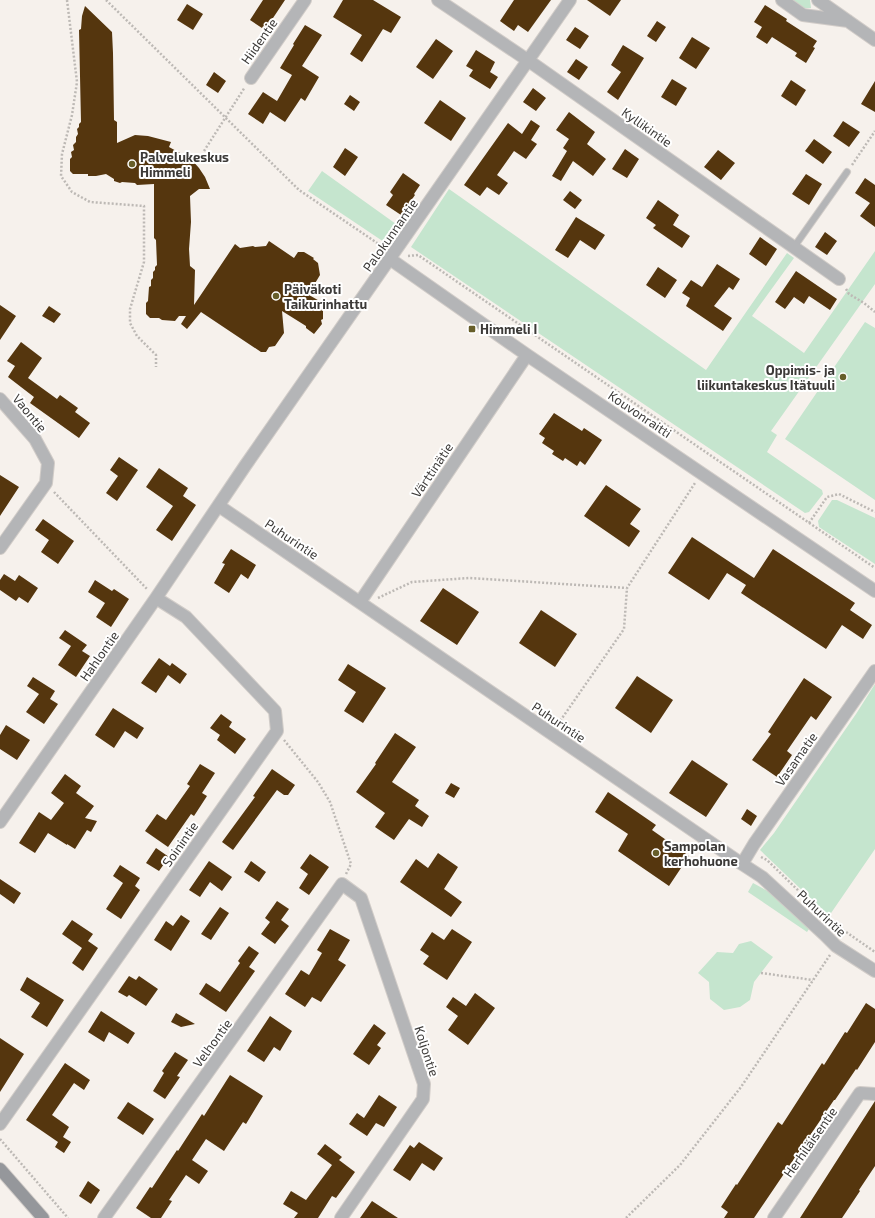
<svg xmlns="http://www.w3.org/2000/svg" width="875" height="1218" viewBox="0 0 875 1218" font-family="'Exo 2',sans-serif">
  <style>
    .green { fill: #c5e5ce }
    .building { fill: #55360e }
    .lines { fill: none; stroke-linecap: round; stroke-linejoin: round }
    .lane-casing { stroke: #d1ccc8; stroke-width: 8 }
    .street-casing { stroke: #d1ccc8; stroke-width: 14 }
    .secondary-casing { stroke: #d1ccc8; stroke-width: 14 }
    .path { stroke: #bdb9b5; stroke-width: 2.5; stroke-dasharray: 2 2; stroke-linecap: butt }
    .lane { stroke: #b4b5b7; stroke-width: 6 }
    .street { stroke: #b4b5b7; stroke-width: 12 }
    .secondary { stroke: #95979b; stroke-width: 12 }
    .poi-dot { fill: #675e2a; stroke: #fff; stroke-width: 1.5 }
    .labels { text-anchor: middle; stroke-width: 4; stroke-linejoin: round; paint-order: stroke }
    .street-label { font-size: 13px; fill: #3c3a38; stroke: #fff }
    .poi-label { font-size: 13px; font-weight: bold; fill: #3c3a38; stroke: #fff; text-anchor: start }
  </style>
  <rect width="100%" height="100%" fill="#f6f1ec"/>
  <path class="green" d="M790,0h20l1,8h-10z
    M322,171l81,58 -13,17 -82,-55z
    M449,189l257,181 81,-117 7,5 -42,58 52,37 71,-102v33l-104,147 6,4 -10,17 55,38 1,4 -14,18 -4,1 -394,-266z
    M865,322l10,6v172l-90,-61z
    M832,500h5l38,18v46l-56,-37 -1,-6z
    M875,684v165l-46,67 -69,-66 14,-17 82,-119z
    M753,883l22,12 18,16 16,18 -2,3 -59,-40z
    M751,941l22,16 -19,25 -4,18 -10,7 -16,3 -14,-11 -1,-17 -11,-9 19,-21 16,1 6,-9z"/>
  <path class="building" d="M263,0h22l-20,30 -15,-10z
    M343,0h30l28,17 -10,16 -8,-4 -21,33 -12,-8 12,-19 -29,-18z
    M514,0h37l-23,32 -10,-7 -4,6 -14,-10z
    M587,0h34l-11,16z
    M187,4l16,10 -10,16 -16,-10z
    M765,5l22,14 -1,2 31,20 -4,6 2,1 -9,15 -11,-7 2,-3 -25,-16 -5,7 -11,-7 6,-10 -8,-5z
    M85,6l27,26 1,21 1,67 3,2v21l18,-8 13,1 23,6 -2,5 22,12 8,9 6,9 5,12h-11l-9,7 1,26 -2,27 1,17 5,4 -1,35 41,-61 5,4 13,-2 2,1 11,-1 3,-5 25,17 4,-6h6l10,6 -1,1 5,4 2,12 -9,15 1,1 -3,4 14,8v16l-2,1 1,4 -8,10 -8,-6v-2l-24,-15 2,22 -9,13 -6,1 -3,5h-5l-60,-40 -14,17 -6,-5 5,-8h-7l-4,5 -13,-1 -3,-2h-9l-4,-4v-11l2,-2 1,-14 2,-1v-6l2,-2v-6l2,-2v-3l2,-2 -1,-25 -2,-2v-54l-17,1 -2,-2 -13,-1 -2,1 -6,-2v-2l-8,-5 -10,2h-8v-2h-15l-3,-3v-12l2,-2 -1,-5 3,-2 -1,-5 3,-3v-5l2,-3 -1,-5 2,-2v-3l2,-2 -2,-92 2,-1 1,-13z
    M657,21l9,6 -10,15 -9,-6z
    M305,25l17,10 -20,31 17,11 -14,24 -4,-3 -16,24 -15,-10 -7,12 -15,-10 15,-22 14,9 15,-26 -12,-7 14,-23 -1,-1z
    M575,27l14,9 -9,13 -14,-9z
    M692,37l18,11 -14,21 -17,-11z
    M436,39l17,12 -20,28 -17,-12z
    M623,45l21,13 -26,42 -11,-8 14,-20 -10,-7z
    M476,50l19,12 -5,10 8,5 -8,12 -21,-13 4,-6 -7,-4z
    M576,59l12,8 -9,13 -12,-8z
    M214,72l12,9 -8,12 -12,-8z
    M672,79l15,9 -11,18 -15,-9z
    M791,80l15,10 -10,16 -15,-10z
    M875,81v31l-14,-8z
    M533,88l13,10 -10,13 -13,-9z
    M350,95l10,7 -6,9 -10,-7z
    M440,100l26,18 -15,23 -27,-18z
    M569,112l26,20 -8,12 19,15 -13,17 -20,-15 -12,20 -9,-5 15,-25 -4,-3 6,-9 -13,-9z
    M531,120l9,6 -9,14 6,4 -11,15 -12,-8 -17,24 11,8 -9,12 -12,-8 -7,9 -16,-11 44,-62 14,11z
    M843,121l17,11 -11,15 -16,-11z
    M814,139l18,13 -9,12 -18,-13z
    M345,148l13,9 -13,19 -12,-9z
    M625,149l14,10 -12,19 -15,-9z
    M718,150l17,13 -14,17 -17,-13z
    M403,173l17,12 -6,9 1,1 -14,20 -15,-10 7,-10 -3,-3z
    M806,174l16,10 -13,21 -17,-11z
    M865,178l10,7v42l-15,-11 10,-13 -15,-10z
    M570,191l12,9 -7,9 -12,-9z
    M658,200l21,15 -6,10 17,11 -8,12 -29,-20 3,-3 -10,-7z
    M576,217l29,18 -10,15 -15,-10 -12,18 -13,-8z
    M825,232l12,9 -10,14 -12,-8z
    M760,237l17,12 -11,17 -17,-12z
    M717,264l23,15 -7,11 -4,-3 -15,19 18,12 -9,13 -37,-25 4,-8 -8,-5 9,-13 11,7z
    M658,267l19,13 -12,18 -19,-13z
    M796,271l41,28 -7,11 -21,-14 -5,8 -10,-7 -9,12 -10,-7z
    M0,305l16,11 -16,24z
    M49,306l12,8 -7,9 -12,-7z
    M21,342l21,16 -14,20 29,21 3,-4 18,13 -3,4 15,11 -11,15 -49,-35 4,-6 -26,-20 7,-11 -8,-5z
    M554,413l28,18 2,-3 18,12 -17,25 -5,-4 -3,5 -12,-8 -2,3 -11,-7 2,-3 -12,-8 3,-5 -6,-4z
    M119,457l19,13 -21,31 -11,-8 12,-17 -8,-6z
    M159,468l29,20 -5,8 13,9 -24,36 -16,-11 17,-24 -27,-19z
    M0,475l19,12 -19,29z
    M606,485l35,24 -11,15 10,7 -11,16 -45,-31z
    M43,519l31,22 -16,23 -17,-12 8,-12 -14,-10z
    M692,537l62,41 19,-29 82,54 -5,7 22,15 -9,14 -21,-14 -16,24 -85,-56 5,-8 -19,-12 -18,27 -41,-27z
    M231,549l25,16 -8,14 -7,-5 -12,19 -15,-10 11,-19 -3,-1z
    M4,574l11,7 4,-6 19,13 -10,15 -9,-6 -3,4 -16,-11v-10z
    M95,580l17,11 2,-2 15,10 -18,28 -15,-10 9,-14 -17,-11z
    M443,588l36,24 -22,33 -37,-24z
    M541,610l36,24 -22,33 -36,-24z
    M65,630l22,15 -5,6 8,5 -14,21 -18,-12 13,-19 -12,-8z
    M159,658l11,8 2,-3 15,11 -7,10 -12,-9 -12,18 -15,-10z
    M348,664l38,24 -23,35 -19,-12 12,-19 -18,-12z
    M637,676l36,24 -22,33 -36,-25z
    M33,677l22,14 -5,8 8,5 -14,20 -18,-12 13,-18 -12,-8z
    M804,678l28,19 -16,23 -5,-4 -24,35 5,4 -15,22 -25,-17 19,-26 -3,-2z
    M113,708l31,20 -7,11 -12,-8 -11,17 -19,-13z
    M221,714l11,8 -3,5 17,12 -11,15 -18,-14 3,-5 -10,-7z
    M6,725l24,15 -13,20 -17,-11v-14z
    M395,733l21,14 -24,35 27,18 -4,6 14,10 -7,11 -13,-8 -15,21 -19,-13 10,-14 -29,-21 20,-28 -1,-1z
    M692,760l36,24 -22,33 -37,-24z
    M200,764l15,9 -13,20 5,3 -13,20 -3,-2 -23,33 -23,-16 12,-17 9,6 24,-34 -3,-2z
    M272,769l23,16 -7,10h-4l-7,-5 -44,60 -11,-8 33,-45 -2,-1z
    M65,774l16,12 -5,7 18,13 -9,12 12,3 -6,11 -4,-2 -12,19 -8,-5v1l-19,-12 -13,20 -16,-10 20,-31 12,8 13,-17 -13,-10z
    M451,783l9,5 -6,10 -9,-5z
    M608,792l48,33 -4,5 37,26 -20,30 -51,-35 10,-17 -33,-22z
    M747,809l10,7 -6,10 -10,-7z
    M156,848l13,9 -10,14 -13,-8z
    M438,853l20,14 -14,22 18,13 -11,15 -51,-35 16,-23 12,9z
    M310,854l19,13 -20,28 -10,-7 9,-14 -8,-6z
    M209,861l23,16 -10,14 -12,-9 -10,15 -11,-7z
    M251,861l15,11 -7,10 -15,-10z
    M120,865l20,13 -5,8 5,4 -19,29 -15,-10 17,-26 -10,-7z
    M0,879l21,14 -7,11 -14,-10z
    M277,901l12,8 -8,11 8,6 -14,18 -14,-10 9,-12 -5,-4z
    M220,907l9,6 -18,27 -10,-6z
    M181,915l9,6 -19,30 -17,-11 12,-19 7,5z
    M72,920l21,14 -5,7 10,7 -15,23 -11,-8 10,-15 -20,-14z
    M330,929l20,11 -12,20 8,5 -25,37 -9,-5 -7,10 -20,-13 16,-24 8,5 13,-22 -5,-3z
    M452,929l20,13 -25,38 -24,-16 6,-8 -9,-6 12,-18 12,8z
    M249,946l10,7 -10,14 6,4 -29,41 -27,-18 7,-11 14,9 20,-29 -2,-2z
    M129,976l7,4 3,-4 19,13 -12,17 -17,-11 -2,2 -9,-5z
    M27,977l37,23 -17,27 -16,-10 9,-14 -20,-13z
    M475,993l20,15 -27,37 -20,-15 10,-14 -12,-9 7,-10 13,9z
    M866,1003l9,6v33l-18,28 -1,-1 -21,31h-1l-80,118h-30l4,-6 -7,-5 15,-23 1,1 41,-63 4,3 40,-62 2,2 21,-33 2,1z
    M101,1011l34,22 -7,11 -19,-12 -5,10 -16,-10z
    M176,1013l19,11 -14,3 -10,-5z
    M270,1016l22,15 -12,20 -6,-4 -10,15 -17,-11z
    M374,1024l12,9 -9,12 4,3 -12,17 -16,-11z
    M0,1038l24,16 -24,38z
    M175,1052l13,8 -11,16 3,1 -15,22 -12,-8 11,-18 -2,-2z
    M65,1063l25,17 -6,10 -10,-7 -22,32 17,12 -6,10 8,5 -7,11 -9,-6 3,-5 -32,-22z
    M230,1075l33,21 -17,28 -3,-2 -19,29 -18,-12 -14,21 16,11 -9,13 -13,-9 -17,25 3,1 -11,17h-10l-15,-10 14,-21 2,1 25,-38 1,1 24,-37 2,2z
    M379,1095l18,12 -13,20 -8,-4 -9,13 -18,-12 8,-11 7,5z
    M875,1101v65l-16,24 1,1 -18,27h-42z
    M128,1102l26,17 -11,16 -26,-17z
    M419,1142l24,16 -9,13 -12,-8 -12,18 -17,-11 17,-25 4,3z
    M325,1144l17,13 -3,3 16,12 -19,26 -4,-2 -14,22h-24l4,-5 -15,-9 8,-13 15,9 26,-35 -15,-11z
    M88,1181l12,9 -9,14 -12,-8z
    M372,1201l26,17h-38z"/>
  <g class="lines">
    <defs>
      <path id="lane" d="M794,247l53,-75"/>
      <path id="street" d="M438,0l91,61 310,218
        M782,0l21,15 45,6
        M818,0l57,40
        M251,78l54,-78
        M390,259l137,96 348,236
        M0,399l35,40 13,24 -2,20 -46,65
        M219,506l523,358 20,13 62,57 12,12 39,25
        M360,602l167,-247
        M0,822l156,-224 89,-132 325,-466
        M742,864l12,-20 121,-173
        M0,1124l277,-393 -2,-20 -89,-94 -30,-19
        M104,1218l238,-334 19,14 63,186 -1,15 -82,119
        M774,1218l86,-125 15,1"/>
      <path id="secondary" d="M0,1169l43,49"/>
    </defs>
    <use href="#lane" class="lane-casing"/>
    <use href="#street" class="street-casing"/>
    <use href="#secondary" class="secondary-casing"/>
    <path class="path" d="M67,0l10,82 -5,33 -10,39 -1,22 11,16 18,10 54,4v56l-14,47v14l7,13 19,19v12
      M106,0l193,190 84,57
      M204,151l41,-64
      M852,165l23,-34
      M408,256l10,-1 457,313
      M846,289l3,5 15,9 11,9
      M54,492l93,97
      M809,523l18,-26 12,-3 36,18
      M378,598l34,-16 57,-4 158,10 68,-105
      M558,724l66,-95 3,-41
      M284,740l34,42 12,20 21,62 -5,10
      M761,857l6,3 40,39
      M833,923l42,29
      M761,973l52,7
      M0,1139l68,79
      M626,1218l54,-53 61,-78 89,-132"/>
    <use href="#lane" class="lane"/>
    <use href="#street" class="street"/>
    <use href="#secondary" class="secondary"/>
  </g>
  <g class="poi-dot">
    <circle cx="132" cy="164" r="4"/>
    <circle cx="276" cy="296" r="4"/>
    <rect x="468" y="325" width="8" height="8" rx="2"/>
    <circle cx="843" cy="377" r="4"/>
    <circle cx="656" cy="853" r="4"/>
  </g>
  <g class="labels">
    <g class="street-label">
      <text transform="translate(259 41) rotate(-55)" y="5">Hiidentie</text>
      <text transform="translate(647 127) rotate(35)" y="5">Kyllikintie</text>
      <text transform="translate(390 235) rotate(-55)" y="5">Palokunnantie</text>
      <text transform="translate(30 413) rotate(50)" y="5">Vaontie</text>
      <text transform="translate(640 414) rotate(34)" y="5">Kouvonraitti</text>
      <text transform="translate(432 470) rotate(-56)" y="5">Värttinätie</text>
      <text transform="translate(292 539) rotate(34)" y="5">Puhurintie</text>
      <text transform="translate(99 656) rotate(-55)" y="5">Hahlontie</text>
      <text transform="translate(559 722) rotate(34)" y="5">Puhurintie</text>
      <text transform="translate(796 759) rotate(-55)" y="5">Vasamatie</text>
      <text transform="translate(180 844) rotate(-55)" y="5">Soinintie</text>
      <text transform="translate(822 913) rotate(43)" y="5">Puhurintie</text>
      <text transform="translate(212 1043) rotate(-54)" y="5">Velhontie</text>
      <text transform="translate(427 1051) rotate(72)" y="5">Koljontie</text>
      <text transform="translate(810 1142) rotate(-55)" y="5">Herhiläisentie</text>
    </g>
    <g class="poi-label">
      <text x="140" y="162">Palvelukeskus<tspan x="140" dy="15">Himmeli</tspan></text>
      <text x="284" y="294">Päiväkoti<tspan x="284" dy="15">Taikurinhattu</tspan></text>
      <text x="480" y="334">Himmeli I</text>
      <text x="835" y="375" text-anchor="end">Oppimis- ja<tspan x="835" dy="15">liikuntakeskus Itätuuli</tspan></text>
      <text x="664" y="851">Sampolan<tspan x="664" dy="15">kerhohuone</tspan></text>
    </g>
  </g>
</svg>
